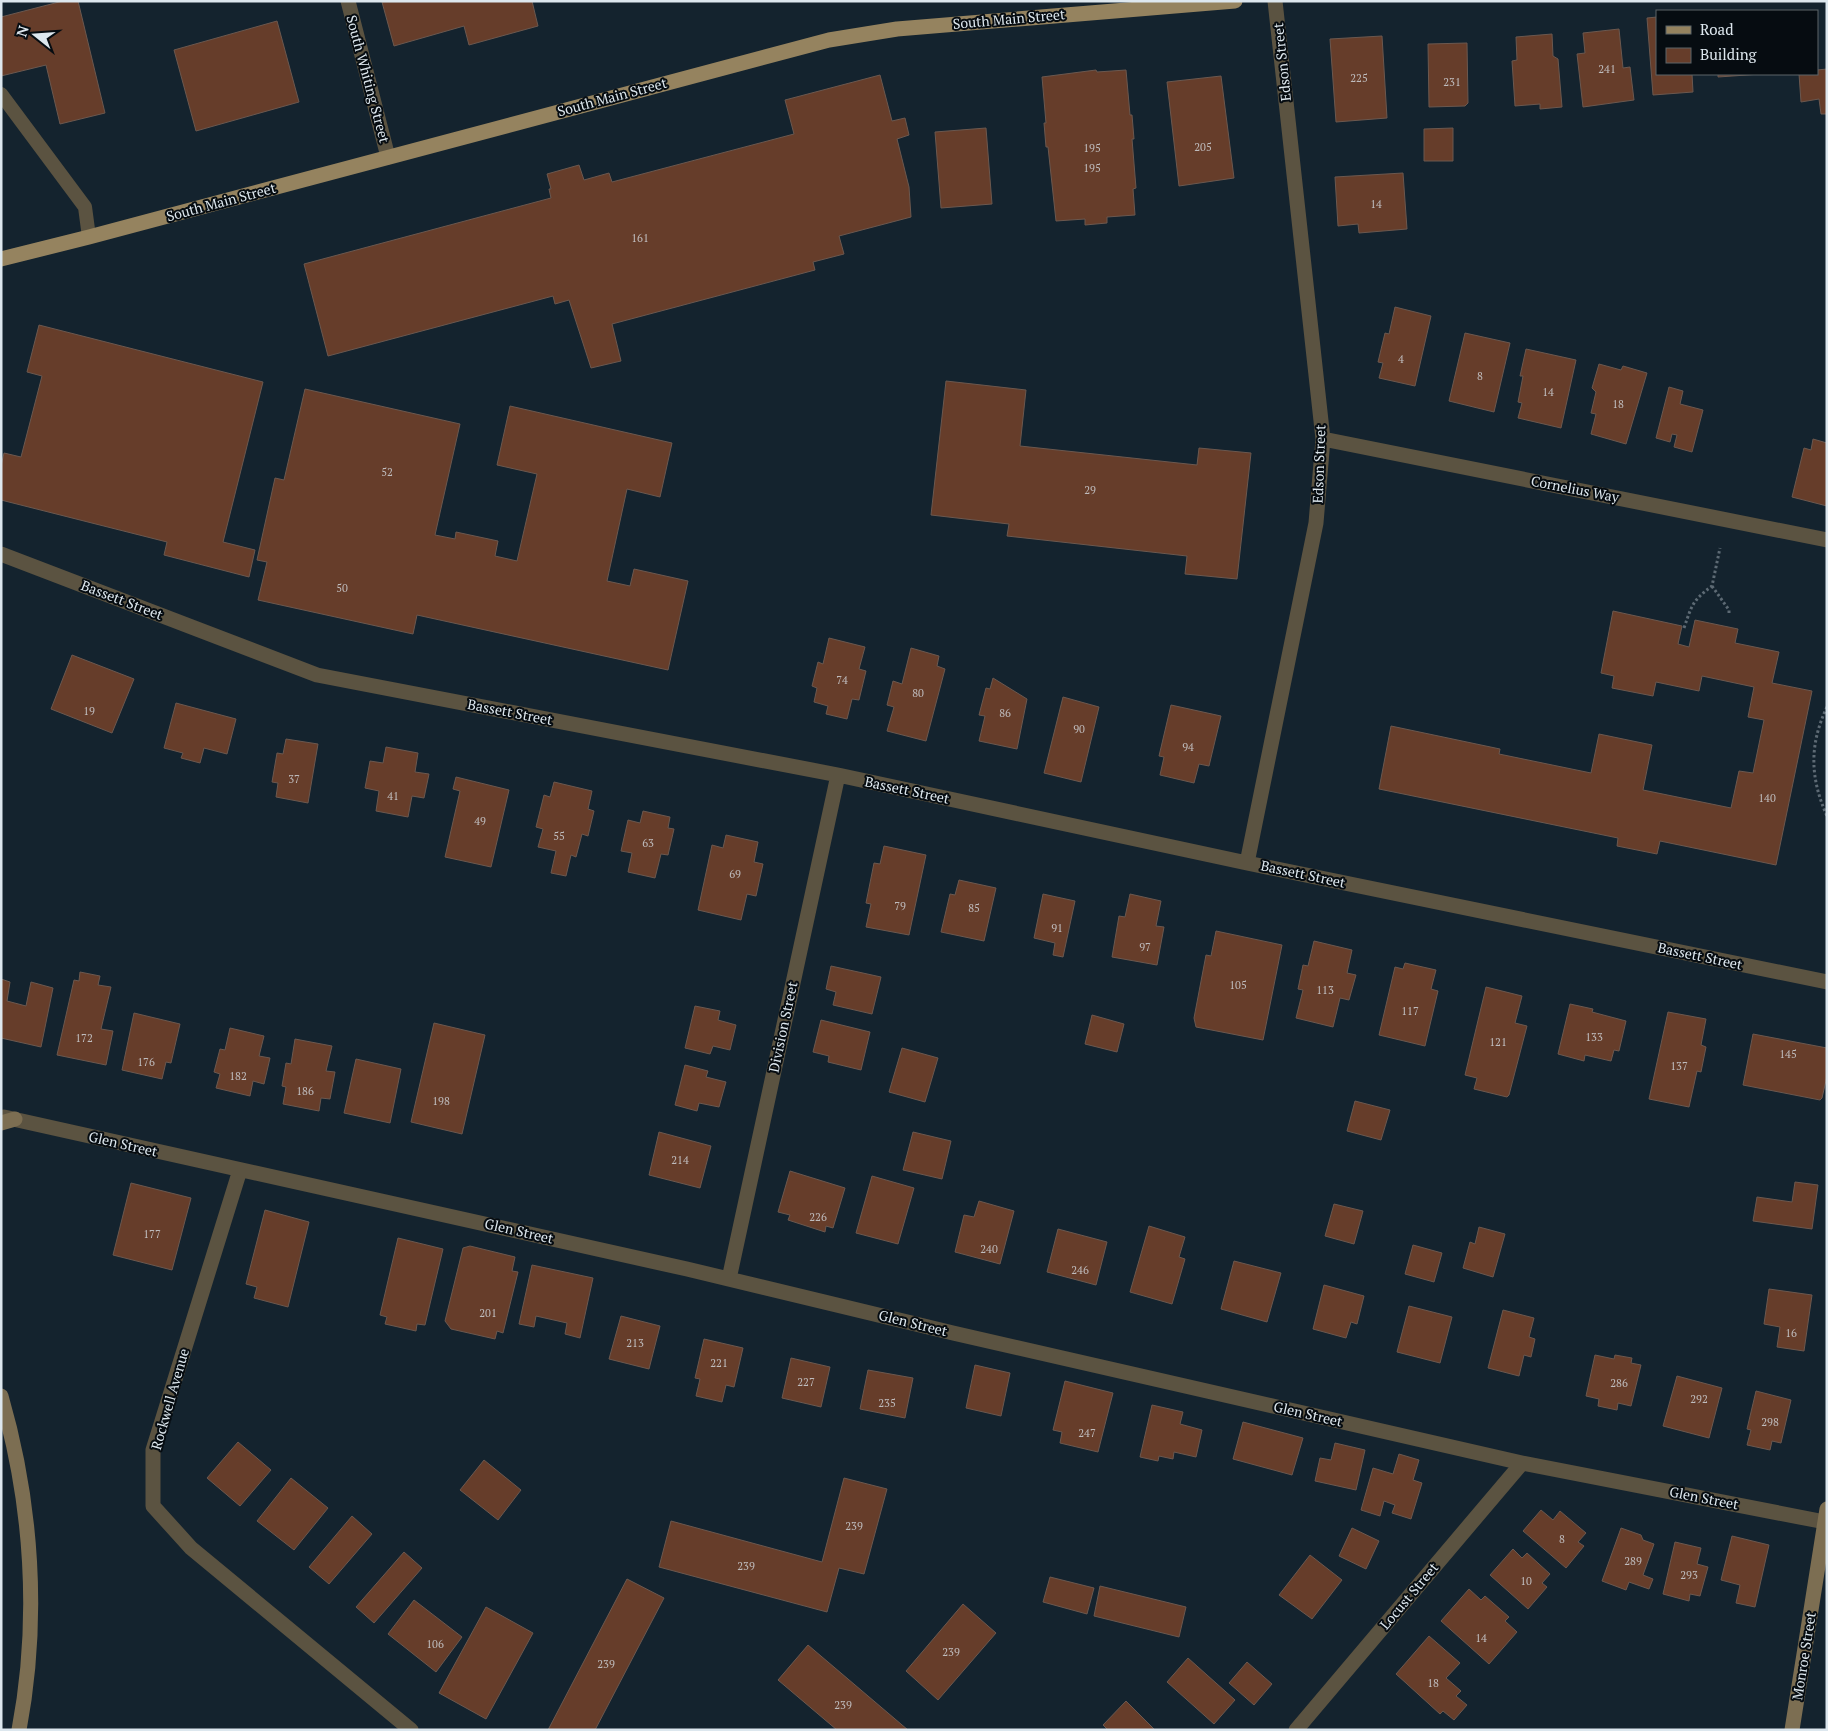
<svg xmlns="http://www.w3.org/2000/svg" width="1828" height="1731" viewBox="0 0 1828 1731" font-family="'PT Serif',serif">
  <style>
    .building { fill: #663d2a; stroke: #6b584f }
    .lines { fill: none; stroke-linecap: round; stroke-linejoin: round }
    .path { stroke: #5d6a74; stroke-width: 3; stroke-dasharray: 2.5 2.5; stroke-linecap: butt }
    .lane { stroke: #5b5341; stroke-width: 14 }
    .street { stroke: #5b5341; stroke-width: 15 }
    .secondary { stroke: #7c6e52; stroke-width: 15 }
    .primary { stroke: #95835f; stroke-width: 15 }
    .labels { text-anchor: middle; stroke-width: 4; stroke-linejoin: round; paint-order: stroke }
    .number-label { font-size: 11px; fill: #bfbcbd }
    .street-label { font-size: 14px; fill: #dde7ee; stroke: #060c11 }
  </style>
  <rect width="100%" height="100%" fill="#14232e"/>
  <path class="building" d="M63,1h15l27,112 -45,11 -14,-59 -45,11v-59z
    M532,1l6,25 -69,19 -5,-19 -70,20 -12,-44z
    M1657,17v57h35l1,18 -40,3 -6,-77z
    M277,21l22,81 -103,29 -22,-81z
    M1619,29l4,39 7,-1 4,33 -51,7 -6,-53 8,-1 -2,-20z
    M1552,34l1,22 5,3 4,48 -22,2v-5l-25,2 -3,-45 5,-1 -1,-23z
    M1382,36l5,82 -51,4 -6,-83z
    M1467,43l1,60 -3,3 -36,1 -1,-63z
    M1827,69v45h-6l-2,-15 -18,3 -2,-28h18v-4z
    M1096,70l1,2 29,-2 4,45h2l2,24h-2l4,49 -3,1 2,26 -28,2v6l-22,2v-6l-29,2 -8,-74h-2l-2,-24h2l-4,-46z
    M1718,74h43l-43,3z
    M880,75l12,46 13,-3 4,17 -12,4 12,48 2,30 -72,19 5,18 -31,8 2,8 -203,54 9,37 -30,7 -22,-68 -14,4 -2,-8 -225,60 -24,-92 247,-66 -2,-9h2l-4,-15 32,-9 5,15 25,-7 3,9 182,-48 -9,-34z
    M1221,76l13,102 -55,8 -12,-104z
    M986,128l6,76 -51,4 -6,-76z
    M1453,128v33h-29v-32z
    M1403,173l4,56 -48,4 -1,-9 -20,2 -3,-49z
    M1395,307l36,9 -16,70 -36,-8 4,-15 -5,-1 7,-29 4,1z
    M39,325l224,57 -40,160 32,8 -6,27 -85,-22 3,-13 -166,-42v-34l3,-13 17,4 21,-81 -15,-4z
    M1465,333l45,10 -16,69 -45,-11z
    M1526,349l50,11 -15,68 -43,-10 4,-15 -4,-1 5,-26h-3z
    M1599,364l22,6 2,-4 24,7 -21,71 -35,-10 5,-20 -5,-1 5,-21 -4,-4z
    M946,381l80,9 -6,56 177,19 2,-17 52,5 -14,126 -52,-5 2,-18 -180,-20 2,-12 -78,-9z
    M1669,387l14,4 -3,13 23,6 -11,42 -18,-5 3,-12 -5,-1 -2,8 -14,-4z
    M305,389l155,35 -25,111 20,4 1,-7 42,9 -3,15 22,5 20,-87 -40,-9 13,-59 162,37 -12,54 -33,-8 -20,92 23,5 4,-17 54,12 -20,89 -251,-55 -4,19 -155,-34 9,-38 -10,-2 18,-82 9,2z
    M1813,439l14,4v63l-35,-9 12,-49 7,2z
    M1613,611l69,15 -4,18 11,3 6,-27 43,9 -3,14 44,9 -7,31 40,8 -36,174 -116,-24 -3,13 -40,-8 1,-8 -239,-49 12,-63 109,23 -1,5 92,19 8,-39 53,11 -9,45 88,18 8,-37 14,2 11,-53 -16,-3 6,-30 -52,-11 -3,15 -43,-9 -3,14 -41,-8 2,-12 -13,-3z
    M829,638l36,9 -6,22 7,2 -7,29 -7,-1 -5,20 -21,-5 2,-8 -14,-4 3,-14 -5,-2 6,-24 5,2z
    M911,648l28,8 -2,10 8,3 -19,72 -39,-10 7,-24 -7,-2 6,-24 9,3z
    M72,655l62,24 -22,54 -61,-24z
    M993,678l34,21 -10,50 -38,-8 6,-25 -6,-1 7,-27 4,1z
    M1063,697l36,10 -18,75 -37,-9z
    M176,703l60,16 -9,35 -23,-6 -4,15 -19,-5 2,-5 -19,-5z
    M1171,705l50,11 -12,50 -10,-2 -5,19 -34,-8 4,-18 -5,-1z
    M286,739l32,5 -10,59 -32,-6 2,-14 -6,-1 5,-29 6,1z
    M386,747l32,6 -3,19 14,2 -5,24 -12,-2 -4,21 -32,-6 3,-20 -14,-3 5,-27 13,2z
    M456,777l53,13 -18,77 -46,-10 15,-66 -7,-2z
    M554,782l38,9 -4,18 6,2 -6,25 -6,-2 -6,23 -5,-2 -5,21 -15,-3 5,-22 -18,-4 5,-18 -7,-2 8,-32 6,2z
    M643,811l27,6 -2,11 6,1 -6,26 -7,-1 -6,24 -27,-6 4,-19 -11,-2 7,-31 12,3z
    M726,835l32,7 -4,20 9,2 -7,32 -9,-2 -6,26 -43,-10 14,-65 11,3z
    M884,846l42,9 -17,80 -43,-8 5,-23 -5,-1 8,-40 6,1z
    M959,880l37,8 -12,53 -43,-9 9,-38 5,1z
    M1043,894l32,7 -12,56 -10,-2 2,-12 -21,-5z
    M1130,894l31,7 -5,25 8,1 -7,38 -45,-8 7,-41 6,1z
    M1216,931l66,14 -19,95 -67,-13 -2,-9 12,-63 5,1z
    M1314,941l38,9 -5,23 9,2 -7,25 -9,-2 -7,29 -37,-9 7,-28 -5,-1 5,-24 5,1z
    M1405,963l31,7 -5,19 7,2 -13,55 -46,-11 16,-68 8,2z
    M831,966l50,11 -9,37 -39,-9 3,-13 -10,-3z
    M80,972l20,4 -2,9 13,2 -10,42 12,2 -7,34 -49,-10 17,-75 5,1z
    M1,979l9,3 -3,19 19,5 5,-24 22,6 -12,59 -40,-9z
    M1486,987l36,9 -7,27 12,3 -18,69 -2,2 -33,-8 3,-11 -12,-3z
    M1570,1004l23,5 -1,3 34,9 -7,30 -5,-1 -3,11 -26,-6 -1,6 -26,-7z
    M695,1006l25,5 -2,9 18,5 -6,25 -17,-4 -3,8 -25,-6z
    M1668,1012l38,7 -5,26 5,2 -5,25 -4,-1 -8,36 -40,-8z
    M134,1013l46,11 -9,39 -5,-1 -4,17 -40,-9z
    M1092,1015l32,9 -7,28 -32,-8z
    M821,1020l49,12 -9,38 -33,-8 1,-6 -16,-4z
    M434,1023l51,12 -23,99 -51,-12z
    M230,1028l34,8 -5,20 11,2 -6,26 -11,-3 -3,15 -34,-8 4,-14 -6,-2 6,-23 5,1z
    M1753,1034l74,14v28l-5,22 -2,2 -77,-15z
    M295,1039l37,7 -6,25 9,1 -5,27 -9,-1 -2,13 -36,-7 3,-17 -4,-1 4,-23 5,1z
    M902,1048l36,10 -13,44 -36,-10z
    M356,1059l45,10 -11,54 -46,-10z
    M685,1065l23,6 -2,6 20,5 -7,25 -20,-4 -2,8 -22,-6z
    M1355,1101l35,9 -9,30 -34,-9z
    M659,1132l52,14 -11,42 -51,-13z
    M913,1132l38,9 -9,38 -39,-9z
    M790,1171l55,17 -12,40 -7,-2 -1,6 -37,-12 2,-5 -12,-3z
    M872,1176l42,12 -16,56 -42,-11z
    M1795,1182l23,3 -6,44 -59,-8 4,-24 35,5z
    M131,1183l60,15 -19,72 -59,-15z
    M979,1201l35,10 -14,53 -45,-12 9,-37 10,2z
    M1334,1204l29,7 -9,33 -29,-8z
    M265,1210l44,12 -21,85 -34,-9 3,-11 -11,-3z
    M1149,1226l36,11 -6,20 6,2 -13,45 -42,-12z
    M1479,1227l26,7 -12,43 -30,-9 7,-26 5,2z
    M1058,1229l49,13 -11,43 -49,-13z
    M398,1238l45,11 -18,76 -8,-1 -1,7 -31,-7 2,-7 -7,-2z
    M1413,1245l29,8 -8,29 -29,-8z
    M470,1246l45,11 -3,14 6,1 -15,61 -6,-2 -2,8 -44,-10 -6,-8 18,-73z
    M1234,1261l47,12 -14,49 -46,-13z
    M532,1265l61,13 -13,60 -15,-4 2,-11 -31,-7 -2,11 -15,-3z
    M1324,1285l40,11 -7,28 -6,-2 -5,16 -33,-9z
    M1769,1289l43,6 -8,56 -27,-4 3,-20 -16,-3z
    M1409,1306l43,11 -12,46 -43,-11z
    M1503,1310l31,8 -5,19 6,2 -4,18 -7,-2 -5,21 -31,-8z
    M621,1316l39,10 -11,43 -40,-10z
    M704,1339l39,9 -9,39 -8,-2 -4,17 -26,-6 4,-17 -5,-1z
    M1595,1355l19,4 1,-4 17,3 -1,5 10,2 -10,41 -13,-3 -1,7 -19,-4 1,-7 -13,-3z
    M791,1358l39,9 -9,40 -39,-9z
    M975,1365l35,8 -9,43 -35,-8z
    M868,1370l45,8 -8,40 -45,-9z
    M1677,1376l45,12 -13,50 -46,-12z
    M1065,1381l48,12 -15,59 -38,-9 2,-11 -9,-2z
    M1756,1391l35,9 -10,43 -9,-2 -2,9 -23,-5 4,-15 -4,-1z
    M1152,1405l31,7 -3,12 22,6 -6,27 -22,-5 -1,7 -14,-3 -1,5 -18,-4z
    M1243,1422l60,16 -11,37 -59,-16z
    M238,1442l33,28 -31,36 -33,-28z
    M1335,1443l30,7 -9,40 -41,-9 5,-23 11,2z
    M1399,1454l20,6 -6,20 9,3 -11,36 -19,-6 3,-8 -11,-4 -4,15 -19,-6 12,-42 20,6z
    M484,1460l37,30 -23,30 -38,-30z
    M291,1478l37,30 -34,42 -37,-29z
    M844,1478l43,11 -23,85 -25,-6 -12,44 -168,-45 12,-46 151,41z
    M1541,1510l12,10 7,-9 26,22 -8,9 6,4 -18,22 -43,-37z
    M352,1516l20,18 -43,50 -20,-17z
    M1352,1528l27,13 -13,28 -27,-13z
    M1621,1528l20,7 2,5 11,4 -11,31 10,4 -4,10 -20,-7 -3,8 -24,-9z
    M1732,1536l37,9 -14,62 -19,-4 4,-18 -19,-5z
    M1675,1542l26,6 -4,16 11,3 -8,29 -10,-2 -1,7 -26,-7z
    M1513,1549l9,9 5,-5 23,21 -8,9 5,4 -19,22 -38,-34z
    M404,1552l18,16 -48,55 -18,-16z
    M1310,1555l32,25 -30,39 -33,-24z
    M1050,1577l44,11 -7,26 -44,-12z
    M627,1579l37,19 -69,132h-47z
    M1100,1586l86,21 -7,30 -85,-21z
    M1469,1589l12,11 4,-4 24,21 -4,4 12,11 -28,32 -48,-43z
    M414,1600l48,37 -26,35 -48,-38z
    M963,1604l33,29 -58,67 -32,-29z
    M486,1607l47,26 -47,86 -47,-26z
    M1429,1636l31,27 -14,15 15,13 -5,5 11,9 -13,15 -11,-9 -3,3 -44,-40z
    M808,1645l100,85h-71l-59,-50z
    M1188,1658l47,42 -21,24 -47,-42z
    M1247,1662l25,22 -18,21 -25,-22z
    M1126,1701l29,29h-47l-5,-5z"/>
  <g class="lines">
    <path class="path" d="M1712,586l17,24v5
      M1684,628c8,-23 8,-27 28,-42l8,-38
      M1827,707c-18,38 -17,71 0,109"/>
    <path class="lane" d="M1,94l84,113 4,30"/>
    <path class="street" d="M348,1l40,156
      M1323,439l504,101
      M1,554l316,121 521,100 409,88 580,119
      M1247,863l69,-340 7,-84 -48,-438
      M4,1117l683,152 266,64 569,130 303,59
      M240,1170l-87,280v56l38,42 220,182
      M729,1279l109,-504
      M1296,1730l226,-267"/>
    <path class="secondary" d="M1,1123l14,-4
      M1,1396c31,107 39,223 18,334
      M1792,1730l35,-221"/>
    <path class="primary" d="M1,259l88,-22 740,-197 68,-11 338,-28"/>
  </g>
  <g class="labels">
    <g class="number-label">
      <text x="1607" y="73">241</text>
      <text x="1359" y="82">225</text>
      <text x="1452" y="86">231</text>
      <text x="1203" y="151">205</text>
      <text x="1092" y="152">195</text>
      <text x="1092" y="172">195</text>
      <text x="1376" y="208">14</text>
      <text x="640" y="242">161</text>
      <text x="1401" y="363">4</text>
      <text x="1480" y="380">8</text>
      <text x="1548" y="396">14</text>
      <text x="1618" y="408">18</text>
      <text x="387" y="476">52</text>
      <text x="1090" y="494">29</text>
      <text x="342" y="592">50</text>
      <text x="842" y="684">74</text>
      <text x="918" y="697">80</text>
      <text x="89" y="715">19</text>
      <text x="1005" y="717">86</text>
      <text x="1079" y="733">90</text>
      <text x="1188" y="751">94</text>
      <text x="294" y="783">37</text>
      <text x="393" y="800">41</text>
      <text x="1767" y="802">140</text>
      <text x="480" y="825">49</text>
      <text x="559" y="840">55</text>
      <text x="648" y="847">63</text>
      <text x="735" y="878">69</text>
      <text x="900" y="910">79</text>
      <text x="974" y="912">85</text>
      <text x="1057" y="932">91</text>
      <text x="1145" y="951">97</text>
      <text x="1238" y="989">105</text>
      <text x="1325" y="994">113</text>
      <text x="1410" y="1015">117</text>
      <text x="1594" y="1041">133</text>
      <text x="84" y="1042">172</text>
      <text x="1498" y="1046">121</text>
      <text x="1788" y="1058">145</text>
      <text x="146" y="1066">176</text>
      <text x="1679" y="1070">137</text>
      <text x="238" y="1080">182</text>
      <text x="305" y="1095">186</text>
      <text x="441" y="1105">198</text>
      <text x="680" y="1164">214</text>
      <text x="818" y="1221">226</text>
      <text x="152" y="1238">177</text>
      <text x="989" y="1253">240</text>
      <text x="1080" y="1274">246</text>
      <text x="488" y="1317">201</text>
      <text x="1791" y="1337">16</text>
      <text x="635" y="1347">213</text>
      <text x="719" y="1367">221</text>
      <text x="806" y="1386">227</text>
      <text x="1619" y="1387">286</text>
      <text x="1699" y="1403">292</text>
      <text x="887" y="1407">235</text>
      <text x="1770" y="1426">298</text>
      <text x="1087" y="1437">247</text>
      <text x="854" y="1530">239</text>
      <text x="1562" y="1543">8</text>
      <text x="1633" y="1565">289</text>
      <text x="746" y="1570">239</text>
      <text x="1689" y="1579">293</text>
      <text x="1526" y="1585">10</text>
      <text x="1481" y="1642">14</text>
      <text x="435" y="1648">106</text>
      <text x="951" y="1656">239</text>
      <text x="606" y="1668">239</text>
      <text x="1433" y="1687">18</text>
      <text x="843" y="1709">239</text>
    </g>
    <g class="street-label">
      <text transform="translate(1009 19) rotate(-5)" y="5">South Main Street</text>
      <text transform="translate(1282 62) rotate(-96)" y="5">Edson Street</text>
      <text transform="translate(368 79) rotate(75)" y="5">South Whiting Street</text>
      <text transform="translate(612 97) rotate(-15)" y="5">South Main Street</text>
      <text transform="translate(221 202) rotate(-15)" y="5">South Main Street</text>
      <text transform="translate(1319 464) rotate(-88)" y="5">Edson Street</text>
      <text transform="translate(1575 489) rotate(11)" y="5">Cornelius Way</text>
      <text transform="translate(122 600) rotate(21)" y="5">Bassett Street</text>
      <text transform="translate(510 712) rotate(11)" y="5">Bassett Street</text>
      <text transform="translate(907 790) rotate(12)" y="5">Bassett Street</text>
      <text transform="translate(1303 874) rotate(12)" y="5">Bassett Street</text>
      <text transform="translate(1700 956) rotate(12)" y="5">Bassett Street</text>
      <text transform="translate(783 1027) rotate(-78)" y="5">Division Street</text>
      <text transform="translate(123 1144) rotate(13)" y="5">Glen Street</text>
      <text transform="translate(519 1231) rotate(13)" y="5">Glen Street</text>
      <text transform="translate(913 1323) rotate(14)" y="5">Glen Street</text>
      <text transform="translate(170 1399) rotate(-74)" y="5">Rockwell Avenue</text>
      <text transform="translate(1308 1414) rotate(13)" y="5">Glen Street</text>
      <text transform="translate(1704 1498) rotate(11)" y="5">Glen Street</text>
      <text transform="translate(1409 1596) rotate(-50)" y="5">Locust Street</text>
      <text transform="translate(1804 1656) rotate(-81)" y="5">Monroe Street</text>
    </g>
  </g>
  <rect width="1828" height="1731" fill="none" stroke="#dde7ee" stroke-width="5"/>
  <rect x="1656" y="10" width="162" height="65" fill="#060c11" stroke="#5c6469"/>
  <rect x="1666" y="26" width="25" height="8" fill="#95835f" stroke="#5c6469"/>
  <text x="1700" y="35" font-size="15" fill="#dde7ee">Road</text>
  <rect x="1666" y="48" width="25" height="15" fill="#663d2a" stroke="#5c6469"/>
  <text x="1700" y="60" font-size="15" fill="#dde7ee">Building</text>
  <g transform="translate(35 35) rotate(287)" stroke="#060c11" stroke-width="4" paint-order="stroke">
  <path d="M0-4L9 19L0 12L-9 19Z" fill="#dde7ee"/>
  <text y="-8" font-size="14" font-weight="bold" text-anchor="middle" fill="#dde7ee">N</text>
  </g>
</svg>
